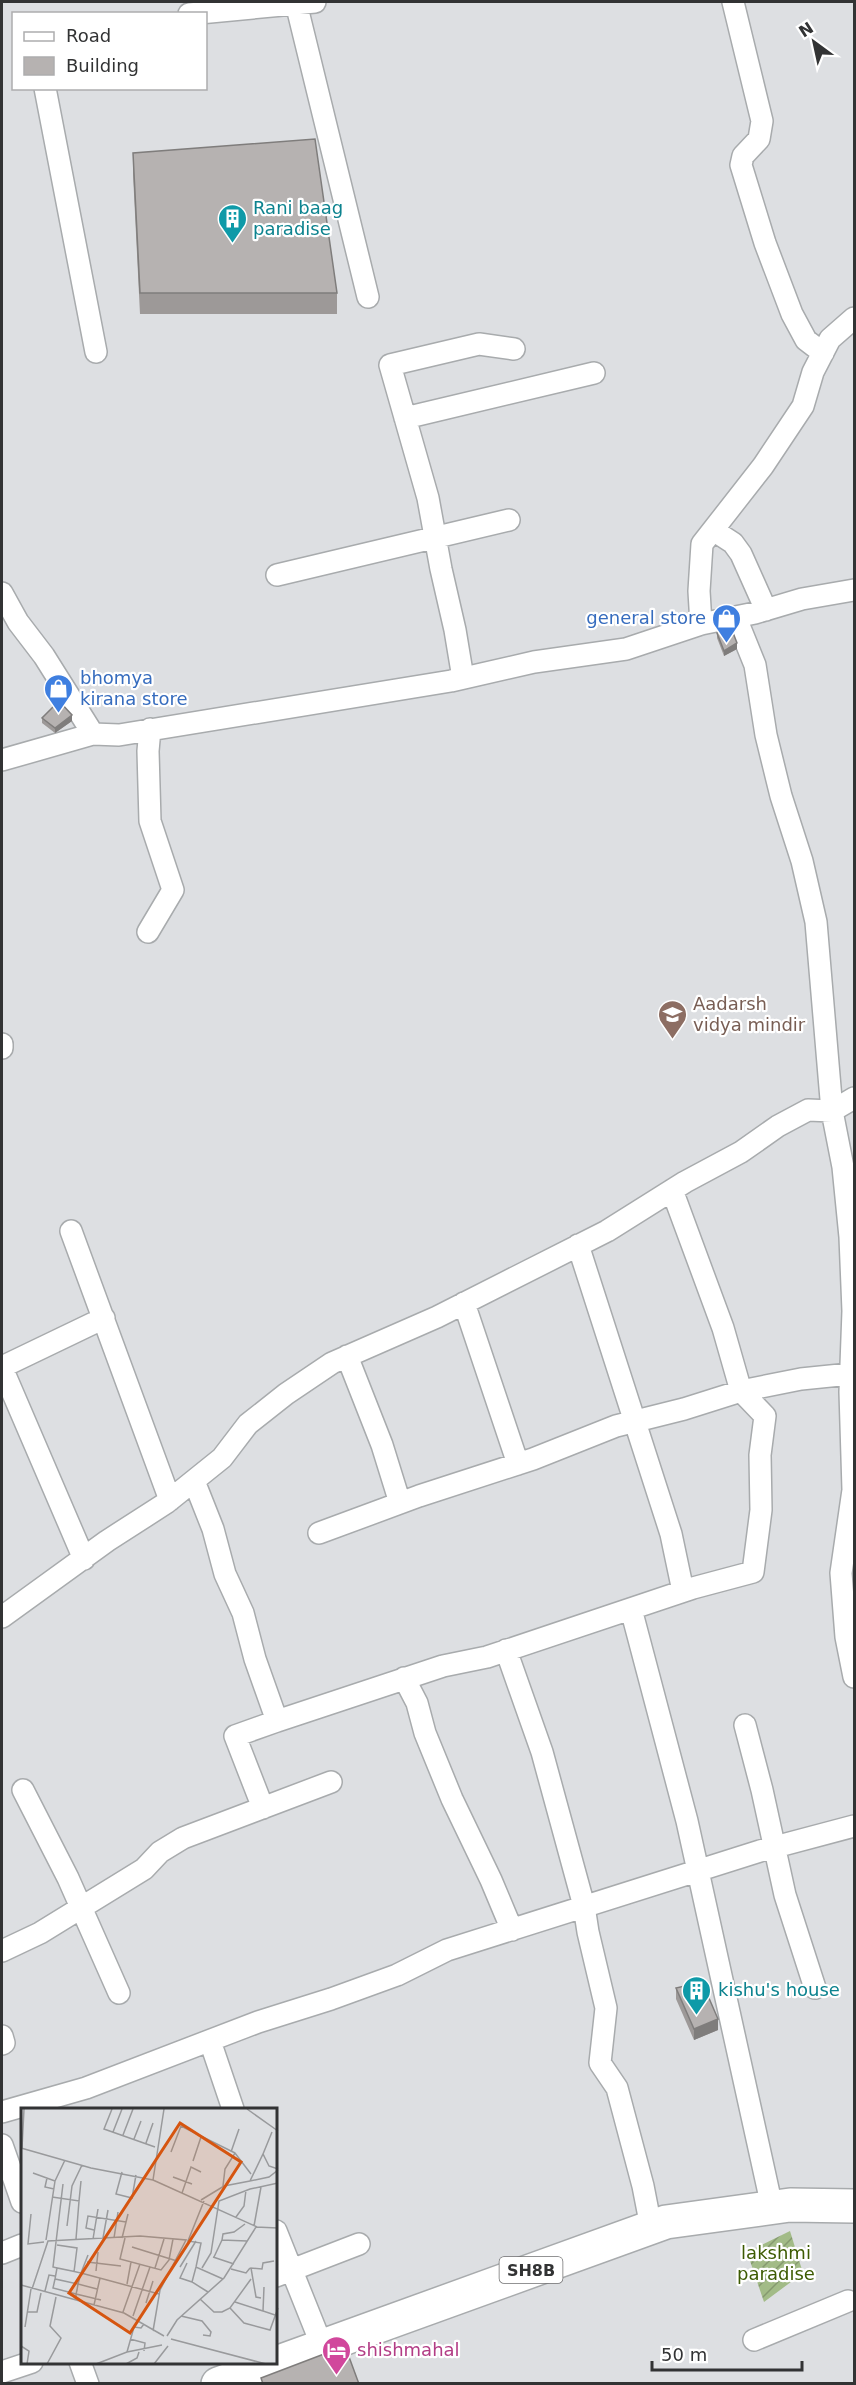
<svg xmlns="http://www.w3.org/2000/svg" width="856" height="2385" viewBox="0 0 856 2385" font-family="'DejaVu Sans',sans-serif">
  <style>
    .garden { fill: url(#garden-furrows) }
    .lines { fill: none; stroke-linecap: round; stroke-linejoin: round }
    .street-casing { stroke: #a8abad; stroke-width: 24 }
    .primary-casing { stroke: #a8abad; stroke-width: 36 }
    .street { stroke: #fff; stroke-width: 21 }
    .primary { stroke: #fff; stroke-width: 33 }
    .wall { fill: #9d9998 }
    .shaded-wall { fill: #7f7d7c }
    .building { fill: #b6b2b1; stroke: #7f7d7c; stroke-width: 1.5 }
    .labels { text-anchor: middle; stroke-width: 4.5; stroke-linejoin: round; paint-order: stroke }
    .shield { fill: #fff; stroke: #707071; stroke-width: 1.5 }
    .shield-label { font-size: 16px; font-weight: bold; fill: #323334 }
    .culture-label { font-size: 18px; fill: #0d838f; stroke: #fff; text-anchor: start }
    .shop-label { font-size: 18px; fill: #366cbe; stroke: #fff; text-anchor: end }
    .education-label { font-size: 18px; fill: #785e54; stroke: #fff; text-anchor: start }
    .park-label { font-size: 18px; fill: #3d5b02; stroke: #fff }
    .hotel-label { font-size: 18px; fill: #b23c85; stroke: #fff; text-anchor: start }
    .inset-road { fill: none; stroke: #999a9c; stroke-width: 1.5 }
    .view { fill: #d65510; fill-opacity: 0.15; stroke: #d65510; stroke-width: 3 }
    .inset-edge { fill: none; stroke: #323334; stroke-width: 3 }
  </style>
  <defs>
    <pattern id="garden-furrows" width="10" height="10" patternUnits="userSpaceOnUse" patternTransform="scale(1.5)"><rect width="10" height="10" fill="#a2bb87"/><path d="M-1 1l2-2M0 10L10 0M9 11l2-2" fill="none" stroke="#85996f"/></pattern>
  </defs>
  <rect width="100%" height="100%" fill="#dddfe2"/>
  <path class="garden" d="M790,2231l13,42 -39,29 -17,-50z"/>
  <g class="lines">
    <defs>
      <path id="street" d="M733,2l29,119 -3,18 -16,17 -2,9 24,78 27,71 14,26 17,13
        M296,3l72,294
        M189,14l126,-12
        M45,88l51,264
        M405,418l189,-45
        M713,530l20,13 8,11 25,56
        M277,575l232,-55
        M2,593l16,29 26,34 49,78 26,1 332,-54 83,-19 92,-13 75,-25 54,-11 47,-14 52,-9
        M736,618l19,47 11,70 15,61 21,65 14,61 16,189 22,-13
        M701,624l-2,-33 3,-47 61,-78 40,-60 10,-34 17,-33 24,-21
        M463,678l-8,-48 -14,-61 -13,-71 -38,-133 89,-21 35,5
        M2,760l91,-26
        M148,932l25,-42 -23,-69 -2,-70 2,-22
        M2,1044v4
        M71,1231l99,269
        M578,1245l93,289 12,57
        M464,1303l54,161
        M347,1356l35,89 18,58
        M2,1367l102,-49
        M2,1368l82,191
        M194,1481l19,48 12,45 18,39 12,46 22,62 166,-55 44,-9 206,-69 60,-16 8,-62 -1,-55 5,-39 -24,-25 -18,-63 -51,-138
        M319,1533l100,-37 114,-37 83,-33 68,-17 57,-18 60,-12 49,-5
        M631,1609l56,212 85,386
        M2,1617l105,-76 59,-38 56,-45 26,-34 38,-30 46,-31 105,-46 170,-86 78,-49 56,-30 37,-26 30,-16 24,1 11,56 7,70 3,74 -3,81 3,98 -12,83 5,64 8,40
        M506,1650l36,102 42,154 4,26 18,76 -6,55 17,25 26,98 8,41
        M404,1678l13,25 8,30 27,66 39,81 21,50
        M745,1725l17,65 23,105 30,93
        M23,1790l45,88 51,115
        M263,1808l-28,-72 42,-15
        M2,1951l38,-18 104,-64 16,-17 23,-14 148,-56
        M2,2036l2,7 -2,1
        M210,2041l23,68
        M2,2112l84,-24 172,-66 73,-23 66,-24 50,-25 313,-99 94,-25
        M2,2145l20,57
        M276,2231l46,115
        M2,2253l20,-8
        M276,2276l83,-32
        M754,2340l94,-39
        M80,2362l8,22
        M2,2372l30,-10"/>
      <path id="primary" d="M218,2384l448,-162 124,-17 64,1"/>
    </defs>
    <use href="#street" class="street-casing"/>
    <use href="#primary" class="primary-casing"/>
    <use href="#street" class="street"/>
    <use href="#primary" class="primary"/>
  </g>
  <path class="wall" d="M133,153l204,140v21h-197l-7,-140z
    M717,633l20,16 -13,7 -7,-18z
    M42,718l30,3 -17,12 -13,-10z
    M676,1988l42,42 -24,10 -18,-41z"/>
  <path class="shaded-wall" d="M737,643v6l-13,7v-5z
    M72,715v6l-17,12v-5z
    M718,2019v11l-24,10v-11z"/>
  <path class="building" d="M315,139l22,154h-197l-7,-140z
    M730,625l7,18 -13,8 -7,-18z
    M59,701l13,14 -17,13 -13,-10z
    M702,1982l16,37 -24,10 -18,-41z
    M345,2346l14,38h-96l-2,-6z"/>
  <defs>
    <symbol id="building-pin" viewBox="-11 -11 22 30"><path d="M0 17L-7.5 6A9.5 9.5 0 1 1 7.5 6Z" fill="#0f9aa8" stroke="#fff"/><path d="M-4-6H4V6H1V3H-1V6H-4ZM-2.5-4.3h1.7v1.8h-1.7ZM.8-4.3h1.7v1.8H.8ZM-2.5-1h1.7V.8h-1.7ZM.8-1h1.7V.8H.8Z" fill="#fff"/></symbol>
    <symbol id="shop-pin" viewBox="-11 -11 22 30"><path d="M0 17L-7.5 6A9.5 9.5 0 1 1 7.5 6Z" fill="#3f7fe0" stroke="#fff"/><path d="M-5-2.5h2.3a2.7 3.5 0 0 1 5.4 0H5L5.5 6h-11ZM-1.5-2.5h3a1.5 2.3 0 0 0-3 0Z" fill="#fff"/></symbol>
    <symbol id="school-pin" viewBox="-11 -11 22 30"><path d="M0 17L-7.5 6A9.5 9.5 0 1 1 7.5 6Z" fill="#8d6e63" stroke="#fff"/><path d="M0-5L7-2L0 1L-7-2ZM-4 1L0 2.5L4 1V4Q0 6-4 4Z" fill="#fff"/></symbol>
    <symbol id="hotel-pin" viewBox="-11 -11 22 30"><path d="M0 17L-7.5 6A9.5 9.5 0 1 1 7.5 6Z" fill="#d1479c" stroke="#fff"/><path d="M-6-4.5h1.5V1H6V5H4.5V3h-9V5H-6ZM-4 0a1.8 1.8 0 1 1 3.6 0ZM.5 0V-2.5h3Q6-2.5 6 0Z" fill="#fff"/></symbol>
  </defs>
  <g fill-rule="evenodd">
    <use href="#building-pin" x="216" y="202" width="33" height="45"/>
    <use href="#shop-pin" x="710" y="602" width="33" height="45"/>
    <use href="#shop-pin" x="42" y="672" width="33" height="45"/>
    <use href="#school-pin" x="656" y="998" width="33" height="45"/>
    <use href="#building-pin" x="680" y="1974" width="33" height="45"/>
    <use href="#hotel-pin" x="320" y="2334" width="33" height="45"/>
  </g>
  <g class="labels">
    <rect class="shield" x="499.5" y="2257" width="63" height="26" rx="4.5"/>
    <g class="shield-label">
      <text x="531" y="2276">SH8B</text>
    </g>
    <g class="culture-label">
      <text x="253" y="214">Rani baag<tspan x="253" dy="21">paradise</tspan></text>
      <text x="718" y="1996">kishu's house</text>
    </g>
    <g class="shop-label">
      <text x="706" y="624">general store</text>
      <text x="80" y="684" text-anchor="start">bhomya<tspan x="80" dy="21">kirana store</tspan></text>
    </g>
    <g class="education-label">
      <text x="693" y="1010">Aadarsh<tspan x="693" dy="21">vidya mindir</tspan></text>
    </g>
    <g class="park-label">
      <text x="776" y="2259">lakshmi<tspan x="776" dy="21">paradise</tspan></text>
    </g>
    <g class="hotel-label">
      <text x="357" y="2356">shishmahal</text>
    </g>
  </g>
  <g transform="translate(21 2108)">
    <rect width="256" height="256" fill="#dddfe2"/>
    <path class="inset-road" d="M91,1l-8,20 51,18M143,1l-11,71 104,47M226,1l31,22M92,24l9,-23M102,27l10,-26M113,31l7,-18M125,35l7,-20M0,40l70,20 62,12M1,40l2,-39M150,44l10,-26 54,27M210,44l8,-23M242,46l9,-22M172,53l8,-24M257,61l-9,-3 -6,-12 -13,27 19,-4 9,-7M101,64l-6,22 16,4 4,-23M12,65l22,8 -9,59M152,69l19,7M26,70l-2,9 9,2M34,73l10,-21M202,78l2,-17 10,-16 16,21M161,85l9,-26 10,5M31,89l27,4 2,-20M180,92l23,-14 26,-5M10,106l-3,30 16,-2M215,109l8,-11 2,-16M46,118l5,-40 10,-21M233,118l7,-39M73,122l-8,-2 2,-12 38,6M82,130l5,-28M93,130l4,-26M101,130l6,-24M104,130l-5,21 41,11 8,-10 4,-21M55,131l3,-38M72,131l5,-30M201,132l1,-6 11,-2 11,-8M36,137l20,3 -3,24M111,139l45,14M67,147l-7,18 78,21M192,149l21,7M193,149l8,-17 25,1M66,154l34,4M166,155l-7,15 12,4M159,159l16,-26M175,159l5,-24 -13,-2 16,-40M36,160l-4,-1 10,-83M134,160l9,-29M181,160l9,-15 8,-52 31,-12 28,-6M210,161l15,4 4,-5M75,163l2,-19M34,171l2,-11 15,3 9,2 -3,11 19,5M106,176l4,-22M0,177l103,28 40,23M243,179l-1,24 12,4M11,181l16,-48 92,-5 46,4 -26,50 -7,41M24,183l4,-16 6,1M187,184l-16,-10 4,-15 27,12M240,190l-5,-1 -5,-29 11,1 1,-6 11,-2M179,191l14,13h8l8,-4 21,-29M54,192l1,-4v-2l1,-4 1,-6 -23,-5 -2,9 23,6 25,6M214,194l28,9M125,195l7,-22M73,197l6,-27M209,200l14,15 26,7 8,-22M7,204h9l4,-19M102,204l17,-48M112,208l17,-49M160,208l21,5 9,11 -1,4 -7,-1M4,219l6,-38M146,228l10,-16 47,-42 32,-51 22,1M109,231l15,4 -1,8M150,231l95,25M0,238l8,5 -2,13M106,244l7,-25 7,1 3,-4M26,256l14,-26 -11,-12 6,-29M75,256l31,-12 35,-7M105,256l11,-6 2,-6M133,256l14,-18"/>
    <path class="view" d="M159,15l61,39 -111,171 -61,-40z"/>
    <rect width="256" height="256" class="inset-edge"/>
  </g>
  <rect width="856" height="2385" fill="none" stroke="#323334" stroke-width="6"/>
  <rect x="12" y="12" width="195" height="78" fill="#ffffff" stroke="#adadae" stroke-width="1.5"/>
  <rect x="24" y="32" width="30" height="9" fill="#ffffff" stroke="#adadae" stroke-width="1.5"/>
  <text x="66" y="42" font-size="18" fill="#323334">Road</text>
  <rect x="24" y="57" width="30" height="18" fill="#b6b2b1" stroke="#adadae" stroke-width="1.5"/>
  <text x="66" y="72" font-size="18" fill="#323334">Building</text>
  <g transform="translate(814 42) rotate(327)" stroke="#ffffff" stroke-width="4.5" paint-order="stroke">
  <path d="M0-4.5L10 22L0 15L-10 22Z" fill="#323334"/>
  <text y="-9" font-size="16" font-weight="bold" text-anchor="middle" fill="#323334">N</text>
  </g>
  <path d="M652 2361v9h150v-9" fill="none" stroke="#323334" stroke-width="3"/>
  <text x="661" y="2361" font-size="18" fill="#323334" stroke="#ffffff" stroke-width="4.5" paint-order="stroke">50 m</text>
</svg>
